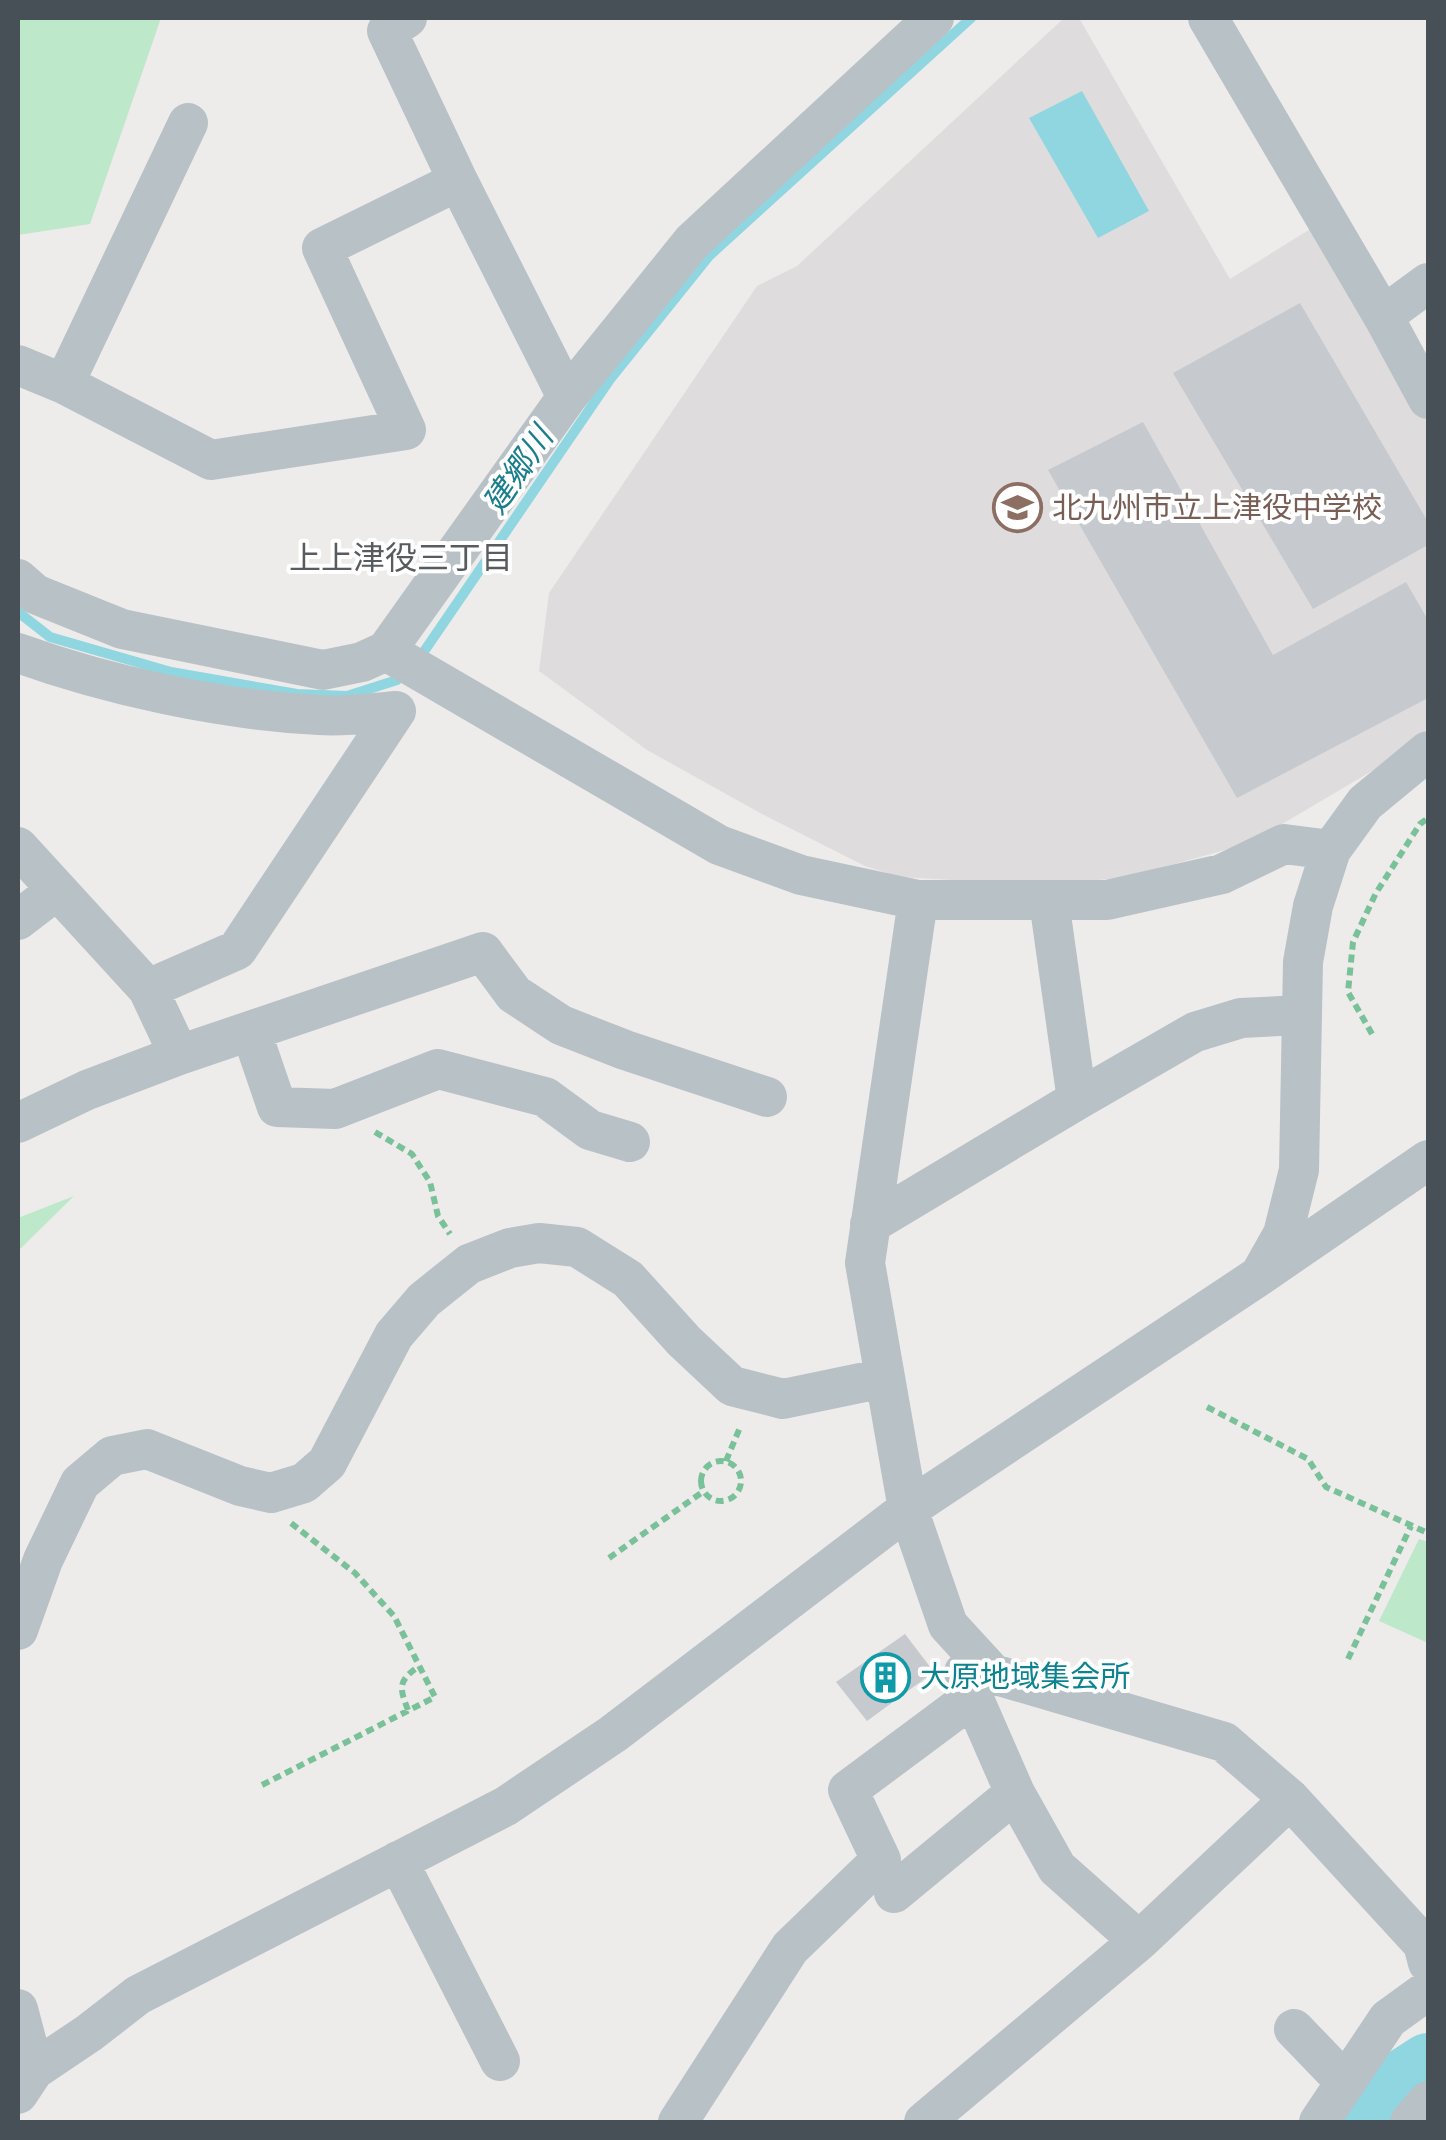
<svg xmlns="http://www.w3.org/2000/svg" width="1446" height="2140" viewBox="0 0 1446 2140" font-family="Figtree,'Noto Sans JP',sans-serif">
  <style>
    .education { fill: #dfdcdd }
    .green { fill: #bde8ca }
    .water { fill: #8fd6e0 }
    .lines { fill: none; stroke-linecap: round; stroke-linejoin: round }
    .stream { stroke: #8fd6e0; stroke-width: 10 }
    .river { stroke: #8fd6e0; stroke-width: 62 }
    .building { fill: #c6c9ce }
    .path { stroke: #79c198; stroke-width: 6; stroke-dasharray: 8 5; stroke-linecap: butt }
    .minor { stroke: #b8c1c6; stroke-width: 40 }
    .labels { text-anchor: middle; stroke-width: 8; stroke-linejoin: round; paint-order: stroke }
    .education-label { font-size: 30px; fill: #785e54; stroke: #fff; text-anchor: start }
    .culture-label { font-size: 30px; fill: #0d838f; stroke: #fff; text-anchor: start }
    .water-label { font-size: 32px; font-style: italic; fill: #1b7e8c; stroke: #fff }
    .neighbourhood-label { font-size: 32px; fill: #595c5f; stroke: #fff }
  </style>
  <rect width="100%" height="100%" fill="#eeebeb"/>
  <path class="education" d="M1064,18h15l151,261 82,-51 116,195v305l-46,37 -132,78 -122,34 -61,6 -96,-2 -71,-4 -35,-11 -103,-52 -115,-64 -108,-79 10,-78 208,-307 40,-20z"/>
  <path class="green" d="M18,18h143l-71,206 -72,11z
    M74,1196l-56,55v-33z
    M1419,1539l9,3v101l-49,-22z"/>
  <path class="water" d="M1082,91l67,120 -51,27 -69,-120z"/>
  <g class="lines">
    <path class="stream" d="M18,612l32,25 121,35 126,22 50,2 50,-16 7,-8
      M416,660l9,-10 186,-272 98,-122 262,-238"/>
    <path class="river" d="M1354,2122l26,-27 48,-31"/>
  </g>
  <path class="building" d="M1300,303l128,219v23l-115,64 -140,-236z
    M1143,422l130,233 133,-73 22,38v78l-191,100 -189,-328z
    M905,1634l29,38 -67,49 -31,-39z"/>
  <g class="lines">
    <path class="path" d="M1372,1034l-24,-42 5,-50 23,-49 44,-69 8,-6
      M375,1132l37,22 18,28 8,34 12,18
      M1207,1407l101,52 18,28 102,46
      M726,1461l15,-36
      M701 1481a20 20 0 1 1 40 0a20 20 0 1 1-40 0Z
      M609,1558l95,-67
      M1348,1659l63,-133
      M408,1710c-9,-23 -10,-29 11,-44
      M262,1785l173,-88 -41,-81 -39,-43 -64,-50"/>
    <path class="minor" d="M407,18l-20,13 71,150 109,216
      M1208,18l175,298 45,83
      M1383,316l45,-33
      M18,365l46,19 124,-261
      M64,384l147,76 195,-30 -84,-182 136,-67
      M18,579l17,15 87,35 201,41 39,-8 24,-11 181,-254 125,-155 242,-224
      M386,651l333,194 82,30 117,25h189l115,-26 62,-30 47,6
      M18,653c92,33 203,57 301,62 26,2 52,-2 77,-4l-159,239 -89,39
      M18,847l130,142 31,66
      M918,900l-53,363 43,246 40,116 45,49 231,68 66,57 133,145 5,19
      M1049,901l28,199
      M18,920l39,-30
      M251,1031l26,76 58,2 103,-40 107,28 45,33 40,12
      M18,1123l69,-33 92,-35 304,-103 31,42 47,31 64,25 142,47
      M870,1224l207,-124 118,-68 46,-14 61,-3
      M1261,1273l22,-39 16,-64 4,-208 10,-56 18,-56 34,-47 63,-52
      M18,1630l25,-70 37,-77 32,-27 35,-7 93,37 31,7 33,-10 23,-20 67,-128 30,-35 45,-36 41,-16 29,-5 38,4 51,32 56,62 48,45 51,13 101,-21
      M964,1672l9,25 42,96 42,75 82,73
      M398,1861l102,200
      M894,1893l121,-100
      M18,2009l16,61
      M1294,2029l51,53
      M18,2094l16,-24 55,-37 49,-38 368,-189 107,-72 295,-225 351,-233 169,-116
      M678,2122l112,-174 91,-88 -33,-70 125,-93
      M924,2122l215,-181 151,-142
      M1319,2122l69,-103 40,-29
      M1410,2122l18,-21"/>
  </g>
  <defs>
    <symbol id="school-ring" viewBox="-11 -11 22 22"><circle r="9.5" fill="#fff" stroke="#8d6e63" stroke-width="1.5"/><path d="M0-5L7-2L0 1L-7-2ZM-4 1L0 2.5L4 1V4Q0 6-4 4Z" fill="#8d6e63"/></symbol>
    <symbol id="building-ring" viewBox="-11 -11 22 22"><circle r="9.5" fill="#fff" stroke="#0f9aa8" stroke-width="1.5"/><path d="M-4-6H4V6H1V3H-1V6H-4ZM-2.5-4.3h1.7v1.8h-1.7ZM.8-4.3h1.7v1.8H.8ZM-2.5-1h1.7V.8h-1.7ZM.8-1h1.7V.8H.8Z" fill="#0f9aa8"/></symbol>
  </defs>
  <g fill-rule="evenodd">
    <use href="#school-ring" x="990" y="480" width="55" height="55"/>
    <use href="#building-ring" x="858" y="1650" width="55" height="55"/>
  </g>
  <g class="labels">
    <g class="education-label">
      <text x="1052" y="518">北九州市立上津役中学校</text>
    </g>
    <g class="culture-label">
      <text x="920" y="1687">大原地域集会所</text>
    </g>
    <g class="water-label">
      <text transform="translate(518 470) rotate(-56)" y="11">建郷川</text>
    </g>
    <g class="neighbourhood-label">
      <text x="401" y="569">上上津役三丁目</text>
    </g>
  </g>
  <rect width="1446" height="2140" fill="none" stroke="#465056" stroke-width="40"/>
</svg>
